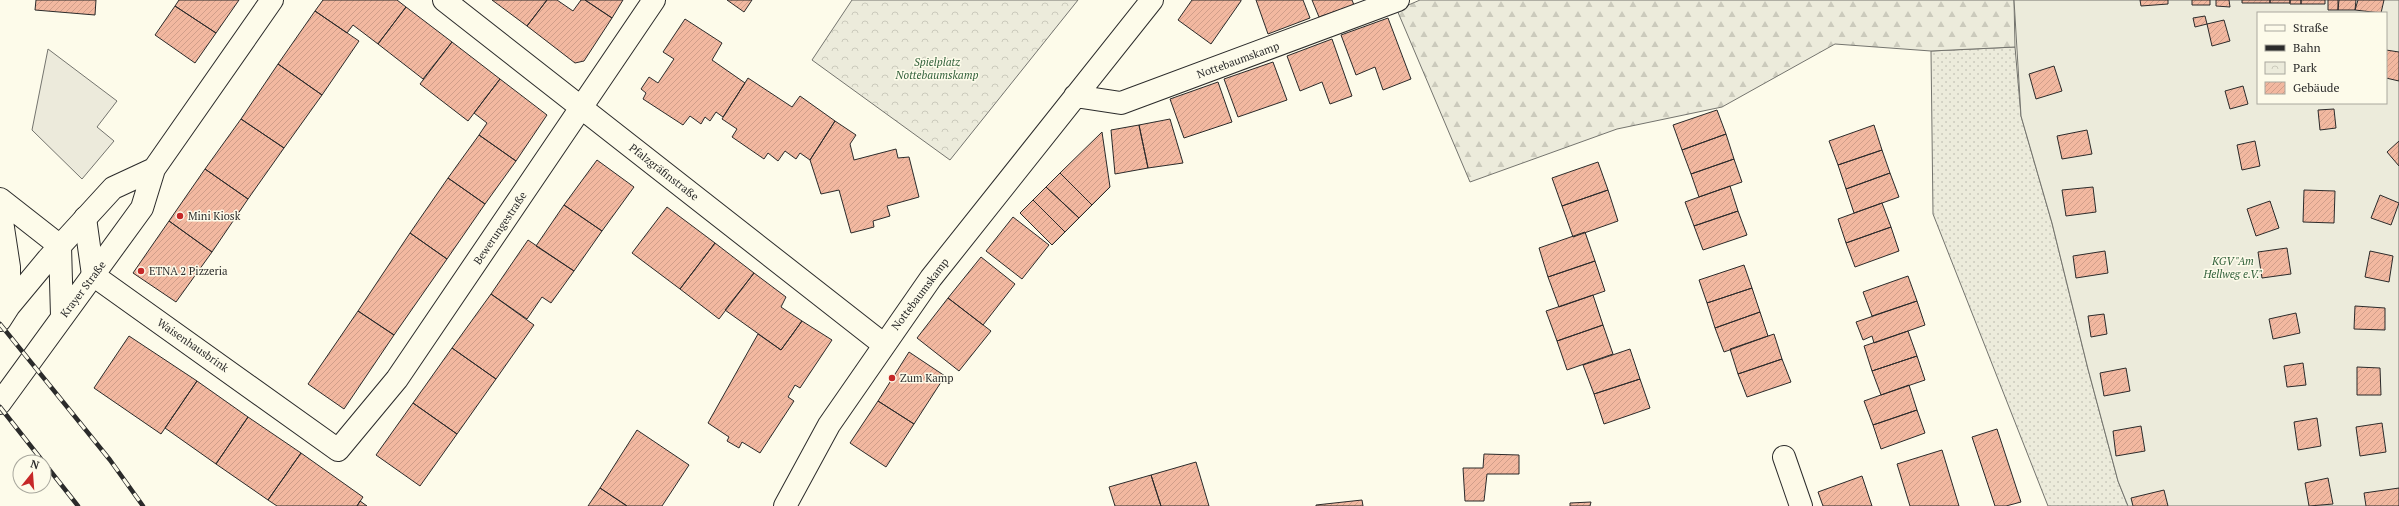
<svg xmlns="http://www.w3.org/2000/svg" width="2399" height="506" viewBox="0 0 2399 506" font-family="'PT Serif',serif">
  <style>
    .grass { fill: url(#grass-dots); stroke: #74746e }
    .forest { fill: url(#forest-firs); stroke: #74746e }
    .park { fill: url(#park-crowns); stroke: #74746e }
    .garden { fill: #ecebdb; stroke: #74746e; fill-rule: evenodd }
    .parking { fill: #eceadb; stroke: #74746e }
    .building { fill: url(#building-hatch); stroke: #2b2b2b }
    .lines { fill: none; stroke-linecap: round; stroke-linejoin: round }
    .minor-casing { stroke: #2b2b2b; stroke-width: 24 }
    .secondary-casing { stroke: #2b2b2b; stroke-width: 24 }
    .minor { stroke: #fdfbea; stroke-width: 22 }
    .secondary { stroke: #fdfbea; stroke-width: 22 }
    .rail-casing { stroke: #2b2b2b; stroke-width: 4.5 }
    .rail { stroke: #fdfbea; stroke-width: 3; stroke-dasharray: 9; stroke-linecap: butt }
    .poi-dot { fill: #c62828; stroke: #fdfbea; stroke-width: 1.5 }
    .labels { text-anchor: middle; stroke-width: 3; stroke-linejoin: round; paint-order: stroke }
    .street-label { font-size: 11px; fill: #2b2b2b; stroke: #fdfbea }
    .park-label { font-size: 11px; font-style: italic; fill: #34623c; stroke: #fdfbea }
    .poi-label { font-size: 11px; fill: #2b2b2b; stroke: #fdfbea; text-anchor: start }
  </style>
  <defs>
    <pattern id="grass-dots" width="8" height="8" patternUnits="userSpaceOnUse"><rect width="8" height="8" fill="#ecebdb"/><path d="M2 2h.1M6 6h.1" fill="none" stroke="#cbcabc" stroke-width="1.8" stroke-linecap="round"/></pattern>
    <pattern id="forest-firs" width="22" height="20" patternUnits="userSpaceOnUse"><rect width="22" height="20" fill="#ecebdb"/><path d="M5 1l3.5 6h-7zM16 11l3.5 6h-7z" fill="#cbcabc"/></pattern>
    <pattern id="park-crowns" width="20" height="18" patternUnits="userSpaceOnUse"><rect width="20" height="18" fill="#ecebdb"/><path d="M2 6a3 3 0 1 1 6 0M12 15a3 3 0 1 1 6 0" fill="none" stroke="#cbcabc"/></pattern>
    <pattern id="building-hatch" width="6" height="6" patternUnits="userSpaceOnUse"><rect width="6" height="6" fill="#f2b8a0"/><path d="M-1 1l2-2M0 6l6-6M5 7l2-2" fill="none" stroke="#d09e8a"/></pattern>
  </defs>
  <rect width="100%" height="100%" fill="#fdfbea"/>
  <path class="grass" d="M2015,47l6,69 31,107 36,146 30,112 10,25h-80l-115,-292 -2,-163z"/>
  <path class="forest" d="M1420,0h594l1,47 -84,4 -96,-7 -113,63 -105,22 -147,53 -73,-172z"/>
  <path class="park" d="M852,0h226l-128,160 -138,-100z"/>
  <path class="garden" d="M2014,0h385v506h-271l-10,-25 -30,-112 -36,-146 -31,-107zM2258,13h128v90h-128z"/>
  <path class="parking" d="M48,49l69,52 -20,26 17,14 -32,38 -50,-49z"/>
  <path class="building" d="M36,0h60l-1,15 -60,-5z
    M179,0h60l-23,33 -41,-27z
    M323,0h74l9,7 -28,37 -25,-19 -6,8 -32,-22z
    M492,0h55l-20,26z
    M547,0h10l16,11 8,-11h4l27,18 -28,43 -9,2 -48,-37z
    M585,0h38l-11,18z
    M727,0h25l-8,12z
    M1192,0h49v1l-30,43 -33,-24z
    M1256,0h47l7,18 -42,16z
    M1312,0h40l2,5 -35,12z
    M2140,0h28v4l-27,2z
    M2192,0h18v5h-18z
    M2216,0h13l1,7 -14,-1z
    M2242,0h28v3h-28z
    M2270,0h20v3h-20z
    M2290,0h11v4h-11z
    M2301,0h24v4h-24z
    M2328,0h10v10h-10z
    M2339,0h17l-1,10h-17z
    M2358,0h26l-3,13 -26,-3z
    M175,6l41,27 -21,30 -40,-28z
    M406,7l46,35 -29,37 -45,-35z
    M315,11l44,30 -37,54 -44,-31z
    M2205,16l2,8 -12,3 -2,-9z
    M1388,18l23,61 -28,11 -8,-23 -19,8 -15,-40z
    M685,19l37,24 -10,17 33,23 -22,34 -7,-5 -6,9 -5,-4 -4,7 -11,-8 -7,9 -40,-26 3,-6 -5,-4 8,-12 9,6 16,-24 -11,-7z
    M2224,20l6,21 -18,5 -5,-22z
    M1332,39l20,57 -22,8 -8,-22 -22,9 -13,-35z
    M452,42l48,37 -32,42 -48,-37z
    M2386,50l13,2v29l-13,-3z
    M1273,62l14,38 -49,17 -14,-38z
    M278,64l44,31 -38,53 -43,-29z
    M2054,66l8,25 -26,8 -7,-25z
    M748,78l44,29 8,-11 35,25 -25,39 -10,-7 -4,6 -11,-8 -7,10 -10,-8 -4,6 -32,-22 5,-8 -15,-10z
    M500,79l47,36 -31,46 -37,-26 8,-12 -13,-10z
    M1218,82l14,40 -48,16 -14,-39z
    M2243,86l5,18 -18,5 -5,-18z
    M2334,109l2,19 -16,2 -2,-20z
    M1717,110l9,24 -44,16 -9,-25z
    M241,119l43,29 -36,51 -43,-30z
    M1170,119l13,44 -35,5 -9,-43z
    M835,121l21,14 -6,9 4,16 42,-11 2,9 11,-1 10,40 -32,9 3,10 -17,5 1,6 -23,6 -12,-43 -18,4 -11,-34z
    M1139,125l9,43 -33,6 -4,-44z
    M1874,125l8,25 -44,15 -9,-24z
    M2087,130l5,24 -30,5 -5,-23z
    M1102,132l8,55 -18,18 -32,-32z
    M1726,134l8,25 -43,15 -9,-24z
    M479,135l37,26 -31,43 -37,-26z
    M2255,141l5,25 -18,4 -5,-25z
    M2399,141v25l-12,-14z
    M1882,150l8,23 -44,16 -8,-24z
    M1734,159l8,23 -43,15 -8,-23z
    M597,160l37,27 -32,44 -38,-26z
    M1598,162l10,28 -46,16 -10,-28z
    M205,169l43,30 -36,53 -43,-31z
    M1060,173l32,32 -13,13 -33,-31z
    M1890,173l9,24 -45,16 -8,-24z
    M448,178l37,26 -38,55 -37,-26z
    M1730,186l8,25 -44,15 -9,-24z
    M1046,187l33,31 -14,14 -32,-32z
    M2093,187l3,25 -30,4 -4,-26z
    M1608,190l10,31 -45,16 -11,-31z
    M2304,190l31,1 -1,32 -31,-1z
    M2380,195l19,8 -8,22 -20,-7z
    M1033,200l32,32 -13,13 -32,-32z
    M2270,201l9,27 -23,8 -9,-27z
    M1882,203l9,24 -45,16 -8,-24z
    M564,205l38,26 -28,40 -38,-25z
    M667,207l48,36 -35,46 -48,-36z
    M1738,211l9,24 -44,15 -9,-24z
    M1013,217l36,28 -27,34 -36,-28z
    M169,221l43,31 -36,50 -43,-29z
    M1891,227l8,24 -44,16 -9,-24z
    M1585,232l10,29 -47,16 -9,-29z
    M410,233l37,26 -53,76 -36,-24z
    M528,240l46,31 -23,32 -9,-6 -15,22 -36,-25z
    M715,243l39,30 -35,46 -39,-30z
    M2287,248l4,26 -29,4 -4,-26z
    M2105,251l3,22 -32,5 -3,-22z
    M2370,251l23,5 -4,26 -24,-5z
    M981,257l34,27 -32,41 -35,-27z
    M1595,261l10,30 -46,16 -11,-30z
    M1744,265l8,23 -45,15 -8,-23z
    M754,273l32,24 -5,10 21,14 -21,29 -56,-40z
    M1908,276l9,25 -45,15 -9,-24z
    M1752,288l8,24 -45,16 -8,-25z
    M491,294l43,31 -38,54 -44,-31z
    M1593,295l10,30 -46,16 -11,-30z
    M948,298l43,33 -32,40 -42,-33z
    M1917,301l8,24 -51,18 -2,-7 -9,4 -7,-18z
    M2355,306l30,2v22l-31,-1z
    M358,311l36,24 -50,74 -36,-25z
    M1760,312l8,24 -44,16 -9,-24z
    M2296,313l4,20 -27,6 -4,-20z
    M2104,314l3,20 -16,3 -3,-21z
    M802,321l30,19 -32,48 -5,-3 -7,12 6,4 -34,52 -18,-11 -3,6 -12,-7 2,-4 -21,-14 50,-89 23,16z
    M1603,325l10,29 -46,16 -10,-29z
    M1908,331l9,25 -45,15 -8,-25z
    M1774,334l8,25 -44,15 -8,-25z
    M129,336l68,45 -36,53 -67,-46z
    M452,348l44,31 -39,55 -44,-31z
    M1630,349l10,30 -46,15 -11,-29z
    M909,352l36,24 -31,48 -36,-23z
    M1917,356l8,24 -44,15 -9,-24z
    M1782,359l9,23 -44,15 -9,-23z
    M2303,363l3,22 -19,2 -3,-21z
    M2357,367l23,1 1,27h-24z
    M2126,368l4,23 -26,5 -4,-23z
    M1640,379l10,29 -46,16 -10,-30z
    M197,381l51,36 -32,47 -51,-36z
    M1909,385l8,25 -44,15 -9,-24z
    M878,401l36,23 -28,43 -36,-24z
    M413,403l44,31 -37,52 -44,-31z
    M1917,410l8,23 -44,16 -8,-24z
    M248,417l53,36 -33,47 -52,-36z
    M2317,418l4,28 -23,4 -4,-28z
    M2382,423l4,29 -26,4 -4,-29z
    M2141,426l4,25 -29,5 -3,-25z
    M1997,429l24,73 -15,4h-11l-23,-69z
    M637,430l52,35 -27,41h-35l-27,-18z
    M1942,450l17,56h-49l-13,-42z
    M301,453l62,44 -6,9h-80l-9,-6z
    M1484,454l35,1v19h-32l-3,27h-19l-2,-33h20z
    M1196,462l13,44h-48l-10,-31z
    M1151,475l10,31h-46l-6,-19z
    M1862,476l10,30h-49l-5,-14z
    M2328,478l5,26 -24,2 -4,-23z
    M600,488l27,18h-39z
    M2399,488v18h-33l-2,-13z
    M2164,490l4,16h-35l-2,-8z
    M1362,500l1,6h-47v-1z
    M360,501l7,5h-10z
    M1591,502l-1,4h-20v-3z"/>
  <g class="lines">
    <defs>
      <path id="minor" d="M444,0l439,344
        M1075,96l46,7 277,-103
        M85,218l8,57 245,175 59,-71 257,-379
        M1784,457l17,49
        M785,506l44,-81 102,-147 221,-278"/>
      <path id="secondary" d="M0,199l60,47
        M0,208l9,59v39
        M60,246l2,70
        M0,320l9,-14 39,-47 65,-71 41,-19
        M0,403l142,-195 12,-39 118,-169"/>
    </defs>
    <use href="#minor" class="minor-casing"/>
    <use href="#secondary" class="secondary-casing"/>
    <use href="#minor" class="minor"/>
    <use href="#secondary" class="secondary"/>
    <defs>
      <path id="rail" d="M0,324l110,136 33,46
        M0,407l78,99"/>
    </defs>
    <use href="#rail" class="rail-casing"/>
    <use href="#rail" class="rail"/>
  </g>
  <g class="poi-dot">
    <circle cx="180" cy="216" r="4"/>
    <circle cx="141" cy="271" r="4"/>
    <circle cx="892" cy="378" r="4"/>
  </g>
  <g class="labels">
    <g class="street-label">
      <text transform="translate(1238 60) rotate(-20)" y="4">Nottebaumskamp</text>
      <text transform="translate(664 172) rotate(38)" y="4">Pfalzgräfinstraße</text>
      <text transform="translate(500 228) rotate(-56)" y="4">Bewerungestraße</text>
      <text transform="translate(83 289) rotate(-53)" y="4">Krayer Straße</text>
      <text transform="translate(920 294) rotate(-53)" y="4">Nottebaumskamp</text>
      <text transform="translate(193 345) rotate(35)" y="4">Waisenhausbrink</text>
    </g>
    <g class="park-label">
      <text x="937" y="66">Spielplatz<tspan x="937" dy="13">Nottebaumskamp</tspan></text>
      <text x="2233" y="265">KGV "Am<tspan x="2233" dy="13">Hellweg e.V."</tspan></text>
    </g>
    <g class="poi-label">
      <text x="188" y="220">Mini Kiosk</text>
      <text x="149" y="275">ETNA 2 Pizzeria</text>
      <text x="900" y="382">Zum Kamp</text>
    </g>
  </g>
  <rect x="2257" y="12" width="130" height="92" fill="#fdfbea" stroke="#a9a89e"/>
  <rect x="2265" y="25" width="20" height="6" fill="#fdfbea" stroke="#a9a89e"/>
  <text x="2293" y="32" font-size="12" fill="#2b2b2b">Straße</text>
  <rect x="2265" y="45" width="20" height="6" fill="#2b2b2b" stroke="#a9a89e"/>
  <text x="2293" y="52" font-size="12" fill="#2b2b2b">Bahn</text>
  <rect x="2265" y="62" width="20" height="12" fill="url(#park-crowns)" stroke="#a9a89e"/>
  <text x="2293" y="72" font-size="12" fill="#2b2b2b">Park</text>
  <rect x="2265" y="82" width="20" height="12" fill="url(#building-hatch)" stroke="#a9a89e"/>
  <text x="2293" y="92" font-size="12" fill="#2b2b2b">Gebäude</text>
  <g transform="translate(32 474) rotate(17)"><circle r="19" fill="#fdfbea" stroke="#a9a89e"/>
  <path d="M0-3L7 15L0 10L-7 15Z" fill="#c62828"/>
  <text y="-6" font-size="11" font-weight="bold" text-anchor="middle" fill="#2b2b2b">N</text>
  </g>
</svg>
